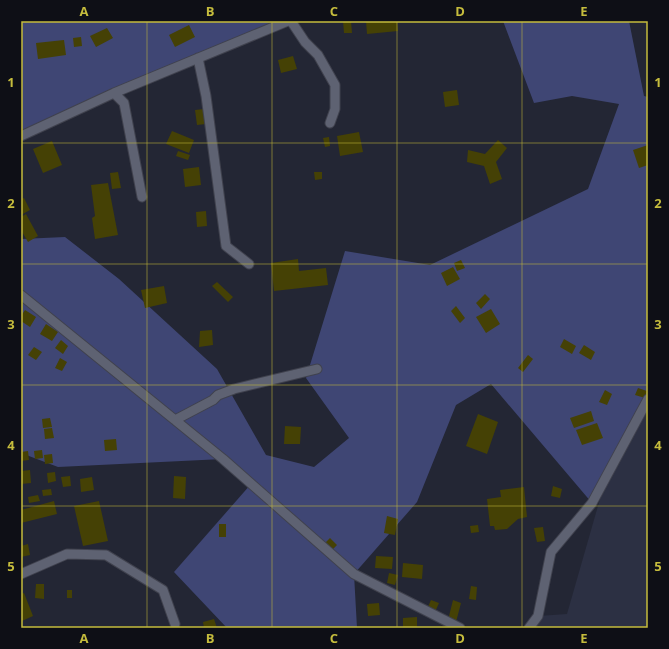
<svg xmlns="http://www.w3.org/2000/svg" width="669" height="649" viewBox="0 0 669 649" font-family="'Open Sans',sans-serif">
  <style>
    .built { fill: #2c3043 }
    .green { fill: #3f4674 }
    .building { fill: #454105 }
    .lines { fill: none; stroke-linecap: round; stroke-linejoin: round }
    .minor-casing { stroke: #40424e; stroke-width: 11 }
    .minor { stroke: #5e6272; stroke-width: 9 }
    .grid { fill: none; stroke: #c5bc3d; stroke-width: 1; stroke-opacity: 0.55 }
    .neatline { fill: none; stroke: #c5bc3d; stroke-width: 1.5 }
    .grid-label { font-size: 13px; text-anchor: middle; font-weight: bold; fill: #c5bc3d }
  </style>
  <rect width="100%" height="100%" fill="#232634"/>
  <path class="built" d="M648,405v223h-119l9,-12 29,-2 41,-143z"/>
  <path class="green" d="M21,21h255l-255,115z
    M503,21h126l15,75 4,1v302l-56,104 -101,-119 -35,21 -39,97 -63,72 3,54h-130l-53,-56 77,-88 -28,-25 -165,8 -37,-14v-214l44,-2 54,42 98,90 49,86 48,12 35,-29 -43,-60 39,-127 85,14 158,-76 31,-85 -47,-8 -38,7z"/>
  <path class="building" d="M343,21h8l1,12h-8z
    M366,21h31l1,10 -31,3z
    M189,25l6,12 -20,10 -6,-12z
    M107,28l6,10 -17,9 -6,-11z
    M81,37l1,9 -8,1 -1,-9z
    M64,40l2,15 -28,4 -2,-16z
    M293,56l4,13 -16,4 -3,-13z
    M457,90l2,15 -14,2 -2,-15z
    M204,109l2,15 -9,1 -2,-15z
    M172,131l22,9 -5,13 -23,-9z
    M359,132l4,20 -23,4 -3,-20z
    M329,137l1,9 -5,1 -2,-9z
    M498,140l9,8 -11,14 6,17 -12,5 -6,-18 -17,-4 1,-12 17,4z
    M52,141l10,24 -19,8 -10,-24z
    M648,145v20l-9,3 -6,-18z
    M178,151l12,4 -2,5 -12,-4z
    M199,167l2,18 -16,2 -2,-18z
    M118,172l3,16 -9,1 -2,-16z
    M314,172h8v7l-7,1z
    M108,183l10,52 -23,4 -3,-21 3,-2 -4,-31z
    M24,198l6,12 -9,5v-16z
    M206,211l1,15 -10,1 -1,-15z
    M26,214l12,22 -10,6 -7,-12v-13z
    M298,259l1,12 27,-3 2,17 -54,6 -3,-28z
    M461,260l4,8 -8,3 -3,-8z
    M453,267l7,12 -13,7 -6,-13z
    M217,282l16,15 -5,5 -16,-16z
    M164,286l3,17 -22,5 -4,-18z
    M485,294l5,5 -9,10 -5,-6z
    M456,306l9,12 -5,5 -9,-12z
    M491,309l9,15 -14,9 -10,-16z
    M25,310l11,7 -6,10 -9,-6v-5z
    M46,324l12,8 -6,9 -12,-7z
    M212,330l1,15 -14,2 1,-16z
    M564,339l12,7 -4,8 -12,-7z
    M61,340l7,6 -5,8 -8,-6z
    M584,345l11,7 -4,8 -12,-7z
    M34,347l8,5 -6,8 -8,-5z
    M528,355l5,4 -10,13 -5,-4z
    M60,358l7,4 -5,9 -7,-3z
    M638,388l9,3 -2,7 -10,-3z
    M605,390l7,4 -5,11 -8,-3z
    M591,411l3,10 -20,7 -4,-10z
    M478,414l20,8 -11,32 -21,-8z
    M50,418l2,9 -9,1 -1,-9z
    M597,423l6,15 -21,7 -6,-15z
    M285,426l16,1 -1,17h-16z
    M52,428l2,10 -9,1 -1,-10z
    M116,439l1,11 -12,1 -1,-11z
    M42,450l1,8 -8,1 -1,-8z
    M28,451l1,9 -8,1v-9z
    M52,454l1,9 -8,1 -1,-9z
    M30,470l1,13 -10,1v-13z
    M55,472l1,9 -8,2 -1,-10z
    M70,476l1,10 -8,1 -2,-10z
    M174,476l12,1 -1,22 -12,-1z
    M92,477l2,13 -13,2 -1,-13z
    M553,486l9,3 -2,9 -9,-2z
    M524,487l3,30 -9,2 -11,10 -12,1 -1,-4h-4l-3,-27 14,-2 -1,-7z
    M51,489l1,6 -9,1 -1,-6z
    M38,495l2,6 -11,2 -1,-6z
    M54,501l3,13 -36,9v-13z
    M99,501l9,40 -25,5 -9,-40z
    M387,516l11,3 -3,16 -11,-2z
    M219,524h7v13h-7z
    M478,525l1,7 -8,1 -1,-7z
    M543,527l2,14 -8,1 -3,-14z
    M330,538l7,7 -6,6 -7,-7z
    M28,544l2,11 -9,2v-11z
    M376,556l17,1 -1,12 -17,-1z
    M403,563l20,2 -1,14 -20,-2z
    M389,573l9,2 -3,10 -8,-2z
    M36,584h8v15l-9,-1z
    M471,586l6,1 -1,13 -7,-1z
    M67,590h5v8h-5z
    M24,593l9,23 -11,5 -1,-27z
    M431,600l8,3 -4,9 -8,-3z
    M453,600l8,3 -5,19 -8,-2z
    M379,603l1,12 -12,1 -1,-12z
    M417,617v11h-14v-10z
    M214,619l3,9h-13l-1,-6z"/>
  <g class="lines">
    <defs>
      <path id="minor" d="M291,21l14,21 13,13 17,30v24l-5,14
        M198,58l8,38 20,150 23,18
        M114,93l10,10 18,94
        M21,136l93,-43 174,-72
        M21,295l202,164 131,115 106,54
        M175,420l38,-20 5,-5 16,-6 83,-20
        M21,574l46,-20 39,1 57,35 12,34
        M529,628l9,-12 13,-64 41,-49 56,-104"/>
    </defs>
    <use href="#minor" class="minor-casing"/>
    <use href="#minor" class="minor"/>
  </g>
  <path class="grid" d="M147,21v607M272,21v607M397,21v607M522,21v607M21,143h627M21,264h627M21,385h627M21,506h627"/>
  <rect width="669" height="649" fill="none" stroke="#0e0f16" stroke-width="44"/>
  <rect x="22" y="22" width="625" height="605" class="neatline"/>
  <g class="grid-label">
    <text x="84" y="16">A</text>
    <text x="210" y="16">B</text>
    <text x="334" y="16">C</text>
    <text x="460" y="16">D</text>
    <text x="584" y="16">E</text>
    <text x="11" y="87">1</text>
    <text x="658" y="87">1</text>
    <text x="11" y="208">2</text>
    <text x="658" y="208">2</text>
    <text x="11" y="329">3</text>
    <text x="658" y="329">3</text>
    <text x="11" y="450">4</text>
    <text x="658" y="450">4</text>
    <text x="11" y="571">5</text>
    <text x="658" y="571">5</text>
    <text x="84" y="643">A</text>
    <text x="210" y="643">B</text>
    <text x="334" y="643">C</text>
    <text x="460" y="643">D</text>
    <text x="584" y="643">E</text>
  </g>
</svg>
